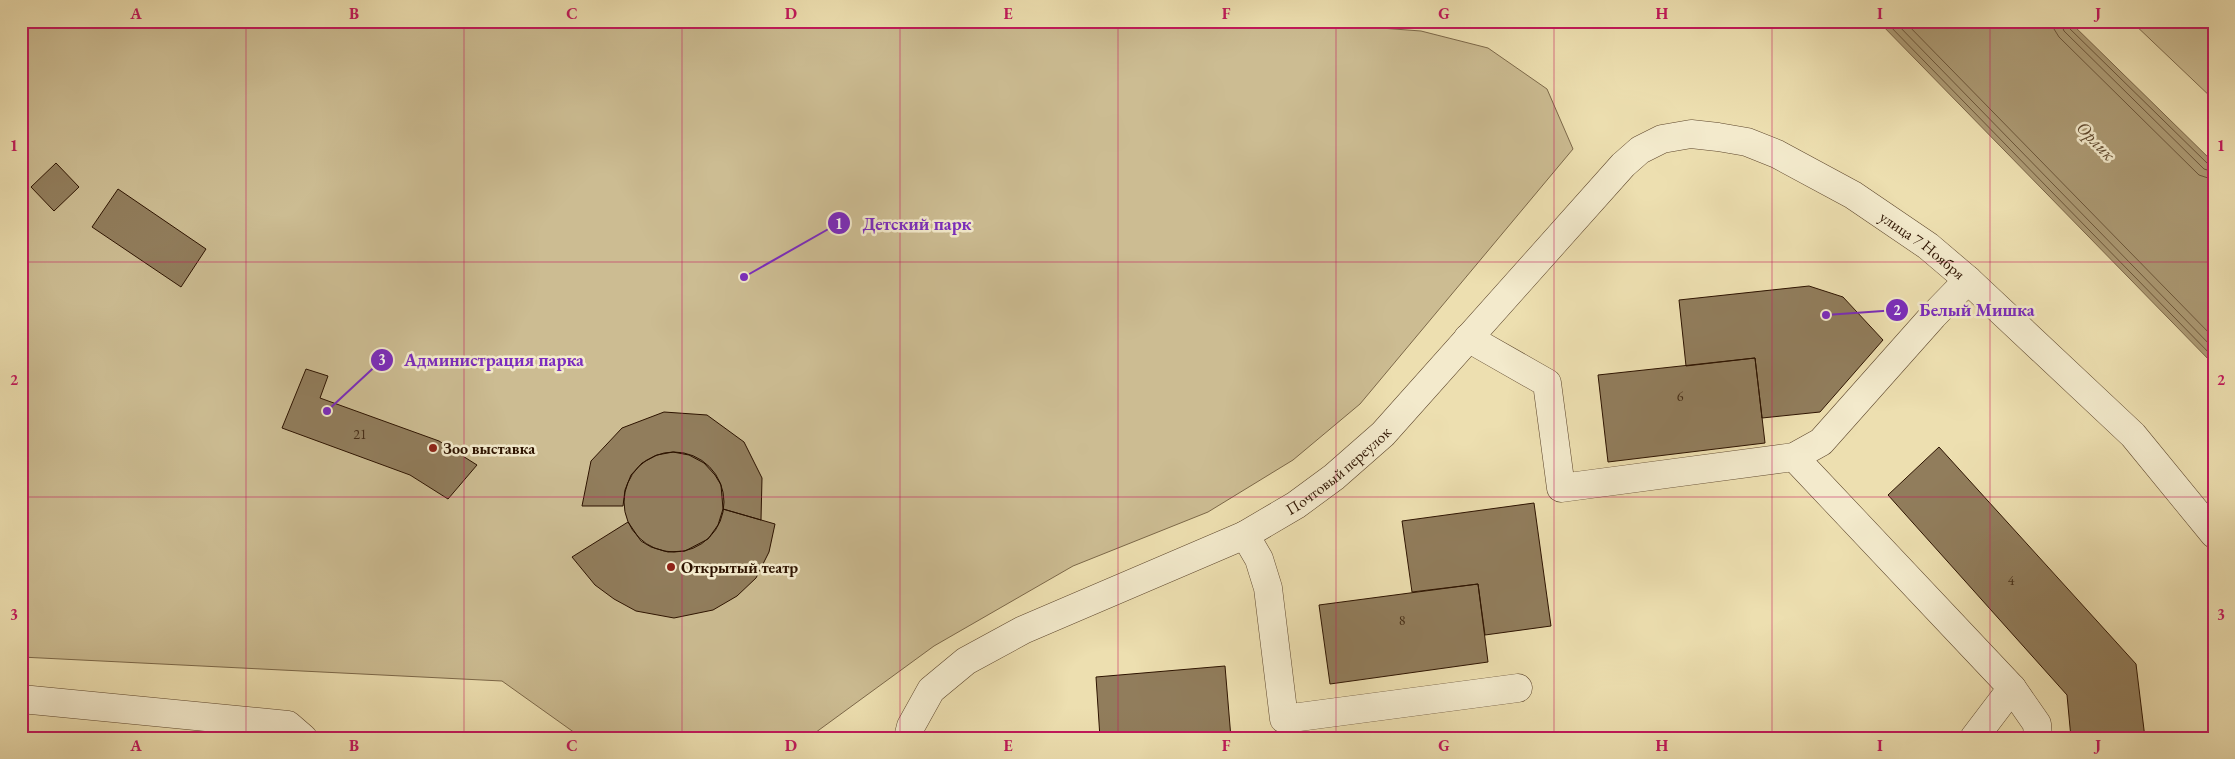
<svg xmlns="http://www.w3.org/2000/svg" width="2235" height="759" viewBox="0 0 2235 759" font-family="'EB Garamond',serif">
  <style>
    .green { fill: #ccbc92; stroke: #7c6849 }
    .water { fill: #ac9a74; stroke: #796446 }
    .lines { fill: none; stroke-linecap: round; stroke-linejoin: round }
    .shore { stroke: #6c563a; stroke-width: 1 }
    .building { fill: #917d5c; stroke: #2d1300 }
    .minor-casing { stroke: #5d462c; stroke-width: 29 }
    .minor { stroke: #f3eacc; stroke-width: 28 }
    .grid { fill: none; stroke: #c2185b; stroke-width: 1; stroke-opacity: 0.55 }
    .poi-dot { fill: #8f2418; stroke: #f3eacc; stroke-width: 2 }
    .labels { text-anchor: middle; stroke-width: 5; stroke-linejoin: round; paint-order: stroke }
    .number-label { font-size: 14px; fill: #462e17 }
    .street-label { font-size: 16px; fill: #2d1300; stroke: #f3eacc }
    .poi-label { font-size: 16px; font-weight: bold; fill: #2d1300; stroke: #f3eacc; text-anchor: start }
    .water-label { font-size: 18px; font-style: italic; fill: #60492e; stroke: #f3eacc }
    .leader { fill: none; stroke: #7b2cbf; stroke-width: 2 }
    .callout-dot { fill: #7b2cbf; stroke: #f3eacc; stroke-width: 2 }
    .mark-label { font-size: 15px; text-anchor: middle; font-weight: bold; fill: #fff }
    .callout-label { font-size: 18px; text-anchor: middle; font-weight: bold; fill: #7b2cbf; stroke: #f3eacc; stroke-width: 5; stroke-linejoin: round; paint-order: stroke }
    .neatline { fill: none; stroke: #c2185b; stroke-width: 2 }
    .grid-label { font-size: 16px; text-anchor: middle; font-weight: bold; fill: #c2185b }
  </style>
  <rect width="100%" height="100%" fill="#eddfb0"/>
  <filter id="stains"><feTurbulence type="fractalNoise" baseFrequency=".004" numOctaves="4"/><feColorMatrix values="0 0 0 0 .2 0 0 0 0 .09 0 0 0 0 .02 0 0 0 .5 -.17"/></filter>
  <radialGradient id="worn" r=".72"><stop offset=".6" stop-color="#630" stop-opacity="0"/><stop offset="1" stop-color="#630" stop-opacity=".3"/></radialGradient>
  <path class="green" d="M21,21h1265l135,10 67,17 59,41 26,60 -213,255 -67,56 -85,52 -135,54 -139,80 -126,92h-226l-80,-57 -481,-24z
    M2131,21h83v79z"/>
  <path class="water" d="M1878,21h191l145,142v202z"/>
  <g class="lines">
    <path class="shore" d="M1885,21l329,337
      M1894,21l320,328
      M1904,21l310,317
      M2053,21l1,8 5,8 140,138 15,5
      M2060,21l4,10 140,138 10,3
      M2066,21l2,6 140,137 6,2"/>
  </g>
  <path class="building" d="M56,163l23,24 -25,24 -23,-24z
    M118,189l88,60 -25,38 -89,-60z
    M1809,286l34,11 40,43 -63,72 -58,6 -7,-60 -69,8 -7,-66z
    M1755,358l10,85 -157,19 -10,-87z
    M306,369l22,7 -8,22 119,43 38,24 -29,34 -38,-24 -128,-47z
    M664,412l43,3 37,27 18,36 -1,42 -38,-11 -2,-24 -6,-10 -11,-12 -15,-8 -16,-3 -16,3 -15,8 -11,12 -6,15 -2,16h-41l9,-45 31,-33z
    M1939,447l197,217 9,74h-74l-4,-43 -179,-200z
    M624 502a50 50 0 1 1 100 0a50 50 0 1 1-100 0Z
    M1534,503l17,123 -66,9 -7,-51 -66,8 -10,-71z
    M723,509l52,15 -6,28 -13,26 -19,18 -24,14 -39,8 -38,-7 -22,-12 -19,-14 -23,-28 56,-35 13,19 10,6 17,5 17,-1 23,-12 10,-14z
    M1478,584l10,78 -158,22 -11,-79z
    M1225,666l6,72h-131l-4,-61z"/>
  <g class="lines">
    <defs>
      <g id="minor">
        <path d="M1468,338l79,45 14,105 233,-31 27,-15 112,-126 35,-36"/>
        <path d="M1794,457l218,231 -38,50"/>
        <path d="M1245,535l14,24 9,29 16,131 234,-31"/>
        <path d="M2012,688l25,36 1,14"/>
        <path d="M21,699l267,26 15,13"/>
        <path id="s1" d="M908,738l3,-12 20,-36 35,-29 57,-31 222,-95 51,-30 38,-28 49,-43 240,-269 17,-15 22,-11 29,-5 27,3 29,5 30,12 76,41 75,51 40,34 165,155 81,99"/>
      </g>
    </defs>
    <use href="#minor" class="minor-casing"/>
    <use href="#minor" class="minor"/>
  </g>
  <path class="grid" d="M246,21v717M464,21v717M682,21v717M900,21v717M1118,21v717M1336,21v717M1554,21v717M1772,21v717M1990,21v717M21,262h2193M21,497h2193"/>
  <g class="poi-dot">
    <circle cx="433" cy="448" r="5"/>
    <circle cx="671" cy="567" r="5"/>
  </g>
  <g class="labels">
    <g class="number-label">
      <text x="1680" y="401">6</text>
      <text x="360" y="439">21</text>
      <text x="2011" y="585">4</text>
      <text x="1402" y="625">8</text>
    </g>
    <g class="street-label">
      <text dy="6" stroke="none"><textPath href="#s1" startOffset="1275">улица 7 Ноября</textPath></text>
      <text dy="6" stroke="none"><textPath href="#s1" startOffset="519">Почтовый переулок</textPath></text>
    </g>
    <g class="poi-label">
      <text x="443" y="454">Зоо выставка</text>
      <text x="681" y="573">Открытый театр</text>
    </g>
    <g class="water-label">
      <text transform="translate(2096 141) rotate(46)" y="6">Орлик</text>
    </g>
  </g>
  <path class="leader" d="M744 277L839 223M1826 315L1897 310M327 411L382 360"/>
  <g class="callout-dot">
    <circle cx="744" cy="277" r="5"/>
    <circle cx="1826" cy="315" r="5"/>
    <circle cx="327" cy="411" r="5"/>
    <circle cx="839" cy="223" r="12"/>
    <circle cx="1897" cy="310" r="12"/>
    <circle cx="382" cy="360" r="12"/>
  </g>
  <g class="mark-label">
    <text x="839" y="229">1</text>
    <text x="1897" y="315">2</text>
    <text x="382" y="365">3</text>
  </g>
  <g class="callout-label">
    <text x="917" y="230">Детский парк</text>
    <text x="1977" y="316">Белый Мишка</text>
    <text x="494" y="366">Администрация парка</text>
  </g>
  <rect width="2235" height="759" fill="none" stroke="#eddfb0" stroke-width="55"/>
  <rect x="28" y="28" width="2180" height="704" class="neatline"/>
  <g class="grid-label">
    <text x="136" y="19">A</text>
    <text x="354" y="19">B</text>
    <text x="572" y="19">C</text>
    <text x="791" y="19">D</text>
    <text x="1008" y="19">E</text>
    <text x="1226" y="19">F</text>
    <text x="1444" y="19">G</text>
    <text x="1662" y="19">H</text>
    <text x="1880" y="19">I</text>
    <text x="2098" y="19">J</text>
    <text x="14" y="151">1</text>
    <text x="2221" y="151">1</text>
    <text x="14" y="385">2</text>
    <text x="2221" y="385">2</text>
    <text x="14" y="620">3</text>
    <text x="2221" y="620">3</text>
    <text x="136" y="751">A</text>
    <text x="354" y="751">B</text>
    <text x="572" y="751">C</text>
    <text x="791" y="751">D</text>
    <text x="1008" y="751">E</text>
    <text x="1226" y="751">F</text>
    <text x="1444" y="751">G</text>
    <text x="1662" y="751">H</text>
    <text x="1880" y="751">I</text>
    <text x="2098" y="751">J</text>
  </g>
  <rect width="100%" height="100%" filter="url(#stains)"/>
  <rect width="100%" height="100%" fill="url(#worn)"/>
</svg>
